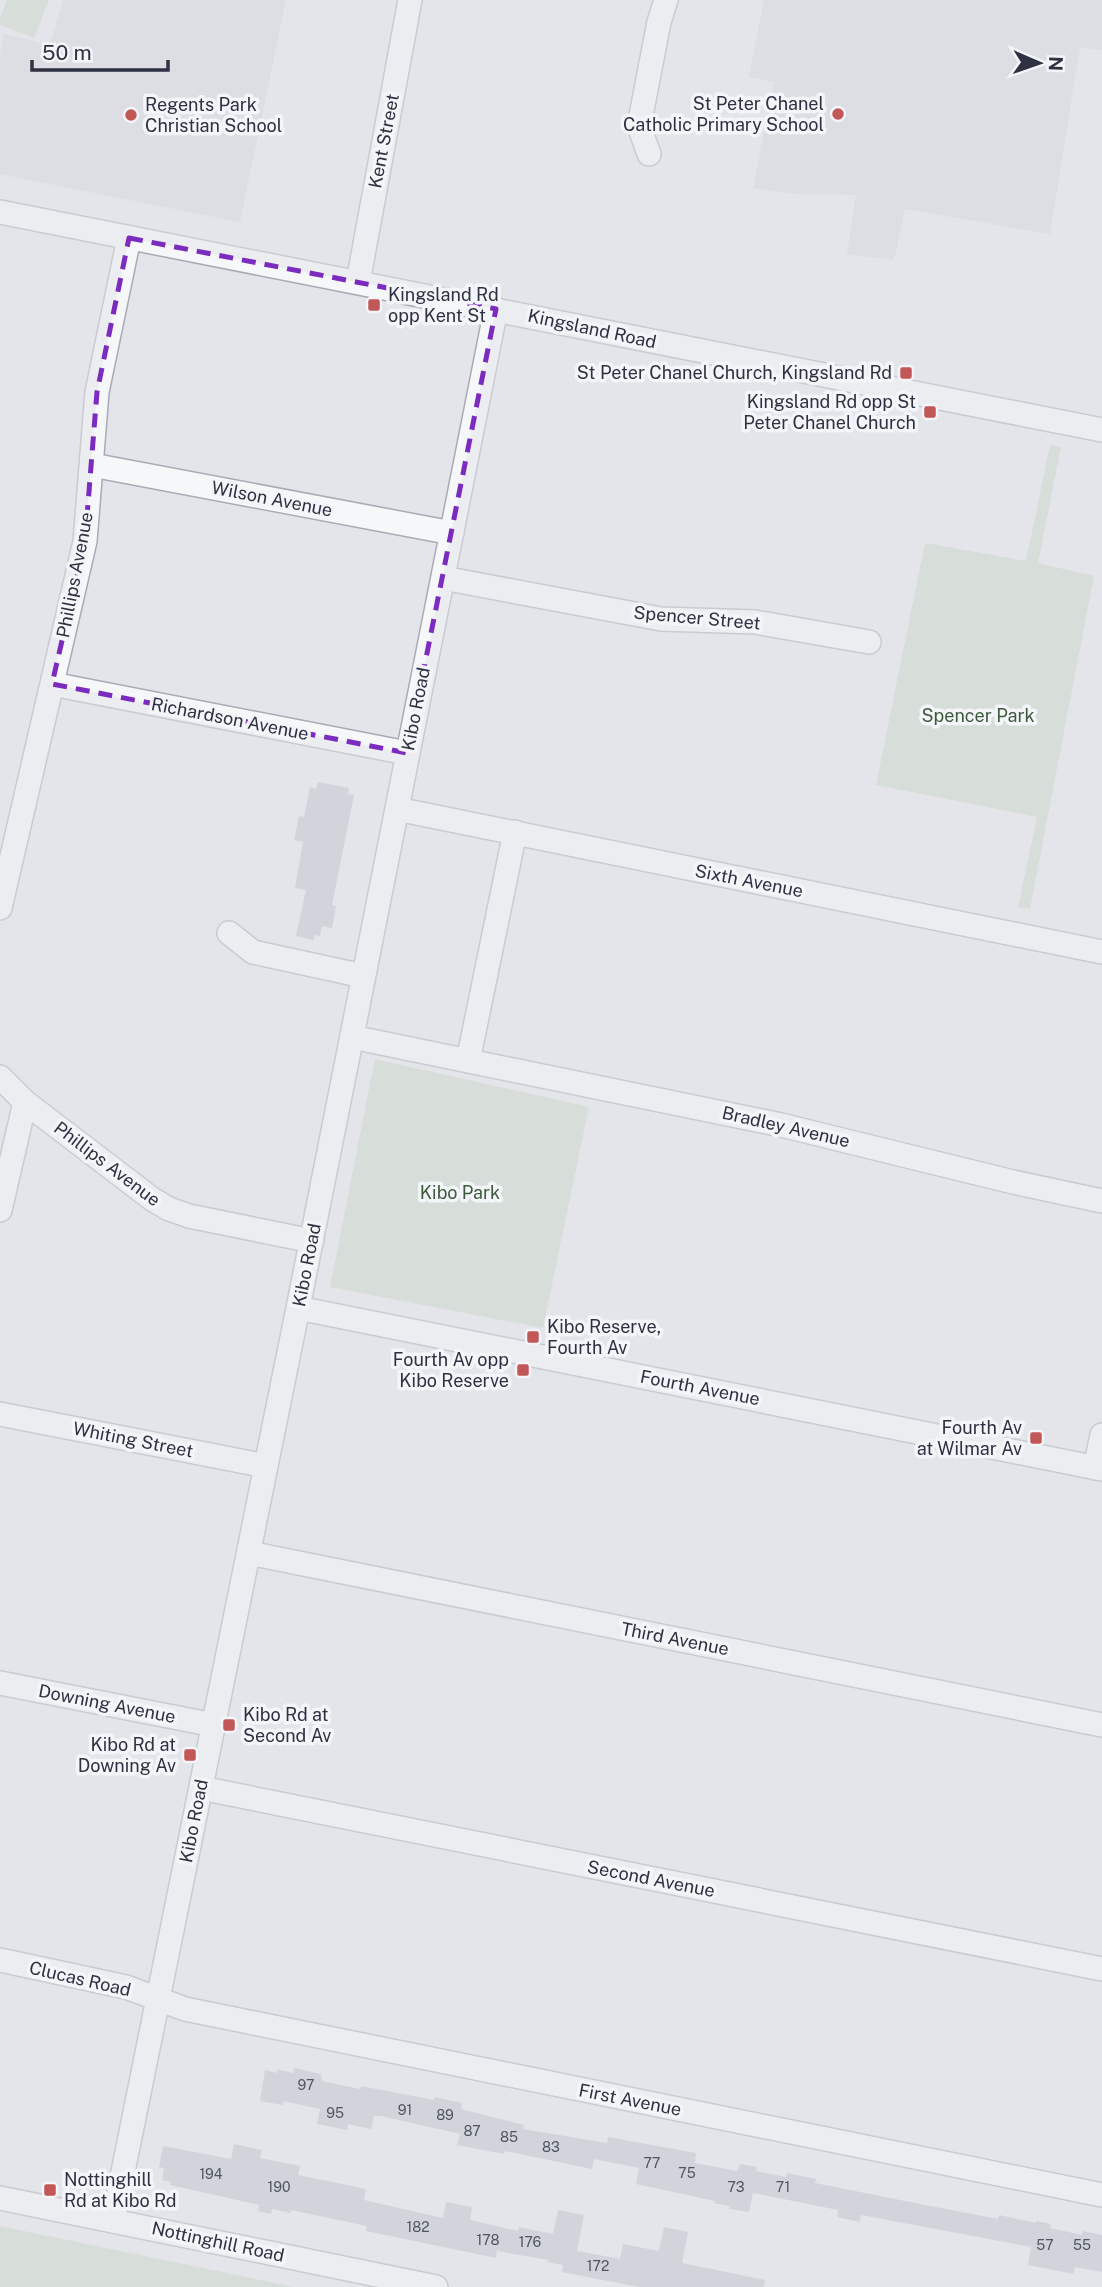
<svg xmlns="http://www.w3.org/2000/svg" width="1102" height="2287" viewBox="0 0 1102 2287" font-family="'Public Sans',sans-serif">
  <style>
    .built { fill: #d2d4dc }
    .green { fill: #c7d3c6 }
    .building { fill: #bbbec7 }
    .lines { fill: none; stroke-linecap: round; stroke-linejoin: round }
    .minor-casing { stroke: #a9abb4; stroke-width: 26 }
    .minor { stroke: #f6f7f9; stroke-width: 23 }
    .marked { fill: none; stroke: #7b2cbf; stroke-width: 5; stroke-dasharray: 14 9; stroke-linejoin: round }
    .poi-dot { fill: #c15757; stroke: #f3f5f8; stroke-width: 2.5 }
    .labels { text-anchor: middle; stroke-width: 7; stroke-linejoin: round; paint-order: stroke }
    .number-label { font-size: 14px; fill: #505462 }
    .poi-label { font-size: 18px; fill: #2d3141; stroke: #f3f5f8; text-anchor: end }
    .street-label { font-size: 18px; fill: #2d3141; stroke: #f3f5f8 }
    .park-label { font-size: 18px; fill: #3d5b3c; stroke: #f3f5f8 }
  </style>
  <rect width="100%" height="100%" fill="#e4e5ea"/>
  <path class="built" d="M63,0h223l-46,222 -240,-48v-119l4,-21 46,11z
    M764,0h338v50l-22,-3 -30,187 -145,-25 -11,51 -47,-6 9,-59 -63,-1 -40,-6 21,-106 -25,-5z"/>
  <path class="green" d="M7,0h42l-15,38 -34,-13v-7z
    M1050,445l11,2 -23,116 56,13 -64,333 -12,-2 19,-90 -161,-32 49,-242 101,18z
    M375,1059l214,48 -46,221 -213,-41z
    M0,2226l294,61h-294z"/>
  <path class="building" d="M318,782l31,6 -1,6 6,1 -22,110 4,1 -4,22 -10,-2 -2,10 -6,-1v5l-18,-4 10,-46 -11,-2 8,-46 -9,-2 5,-24 5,1 6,-30 6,2z
    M294,2068l27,6 1,7 38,8 1,-3 73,14 1,-3 27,6 -1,6 63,16 -1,4 84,14 1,-6 88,16 -1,10 42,8 3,-7 17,3 -1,4 30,6 1,-4 29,6 -1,4 105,21 78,15 1,-4 37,8v-2l15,3 -1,4 32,7 1,-4 19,4v37l-27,-5 -1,7 -46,-9 3,-18 -170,-32 -1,7 -23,-5 1,-7 -85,-17 -4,19 -20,-3 1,-3 -16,-3 1,-2 -79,-17 3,-16 -45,-9 -2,10 -87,-18 -1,3 -47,-9 3,-11 -79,-18h-7l-3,13 -23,-5 -1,6 -30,-6 3,-15 -37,-8v4l-23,-4 5,-31 12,3v-4l16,4z
    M234,2144l28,6 -2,8 40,8 -2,9 68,14 -2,11 79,18 3,-16 26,5 -2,13 48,11 1,-4 34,7 5,-24 26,5 -7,36 43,8 3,-15 36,7 5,-24 24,5 -6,31 83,17 -1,7h-125l-77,-15 1,-7 -16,-3 1,-2 -51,-9 -1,7 -130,-27 1,-5 -76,-16v3l-19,-4 -1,5 -13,-3 1,-6 -89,-20 1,-3 -9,-2 2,-12 -5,-1 4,-21 68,13z"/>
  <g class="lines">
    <defs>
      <path id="minor" d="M649,154l-10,-28 20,-104 7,-22
        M0,212l1102,218
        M358,282l52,-282
        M92,465l360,68
        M443,578l218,41 94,3 114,20
        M52,684l355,69
        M397,809l705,143
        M0,908l85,-367 12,-149 32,-154
        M229,933l24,19 110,24
        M352,1037l429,88 232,57 89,19
        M468,1061l47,-229
        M0,1077l25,25 127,97 17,10 20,7 123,25
        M0,1210l25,-108
        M298,1308l804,161
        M0,1414l266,52
        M1095,1468l7,-33
        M249,1553l853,172
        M0,1683l214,42
        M201,1788l901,181
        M0,1960l126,27 59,22 917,186
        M0,2198l436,89
        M113,2221l185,-913 198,-999"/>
    </defs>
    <use href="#minor" class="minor-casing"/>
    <use href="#minor" class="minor"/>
  </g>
  <path d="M0 0H1102V2287H0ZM129,238l367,71 -89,444 -355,-69 33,-143 12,-149z" fill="#e4e5ea" fill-opacity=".55" fill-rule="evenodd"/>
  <path class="marked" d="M129,238l367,71 -89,444 -355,-69 33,-143 12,-149z"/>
  <g class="poi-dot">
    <circle cx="838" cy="114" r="7"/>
    <circle cx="131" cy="115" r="7"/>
    <rect x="367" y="298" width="14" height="14" rx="3.5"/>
    <rect x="899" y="366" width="14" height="14" rx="3.5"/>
    <rect x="923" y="405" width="14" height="14" rx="3.5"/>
    <rect x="526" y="1330" width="14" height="14" rx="3.5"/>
    <rect x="516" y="1363" width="14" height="14" rx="3.5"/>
    <rect x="1029" y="1431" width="14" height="14" rx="3.5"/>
    <rect x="222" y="1718" width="14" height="14" rx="3.5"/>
    <rect x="183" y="1748" width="14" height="14" rx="3.5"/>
    <rect x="43" y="2183" width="14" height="14" rx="3.5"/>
  </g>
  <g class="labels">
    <g class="number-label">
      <text x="306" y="2090">97</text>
      <text x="405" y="2115">91</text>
      <text x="335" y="2118">95</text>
      <text x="445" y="2120">89</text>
      <text x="472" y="2136">87</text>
      <text x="509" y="2142">85</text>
      <text x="551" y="2152">83</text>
      <text x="652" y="2168">77</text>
      <text x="687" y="2178">75</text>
      <text x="211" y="2179">194</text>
      <text x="279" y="2192">190</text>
      <text x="736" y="2192">73</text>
      <text x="783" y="2192">71</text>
      <text x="418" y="2232">182</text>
      <text x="488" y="2245">178</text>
      <text x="530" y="2247">176</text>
      <text x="1045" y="2250">57</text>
      <text x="1082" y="2250">55</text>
      <text x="598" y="2271">172</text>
    </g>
    <g class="poi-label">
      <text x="824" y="110">St Peter Chanel<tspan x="824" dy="21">Catholic Primary School</tspan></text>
      <text x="145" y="111" text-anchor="start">Regents Park<tspan x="145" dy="21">Christian School</tspan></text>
      <text x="388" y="301" text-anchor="start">Kingsland Rd<tspan x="388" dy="21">opp Kent St</tspan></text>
      <text x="892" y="379">St Peter Chanel Church, Kingsland Rd</text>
      <text x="916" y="408">Kingsland Rd opp St<tspan x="916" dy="21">Peter Chanel Church</tspan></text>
      <text x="547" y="1333" text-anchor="start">Kibo Reserve,<tspan x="547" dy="21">Fourth Av</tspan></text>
      <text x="509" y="1366">Fourth Av opp<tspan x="509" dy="21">Kibo Reserve</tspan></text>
      <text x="1022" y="1434">Fourth Av<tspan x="1022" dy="21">at Wilmar Av</tspan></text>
      <text x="243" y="1721" text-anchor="start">Kibo Rd at<tspan x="243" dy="21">Second Av</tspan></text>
      <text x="176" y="1751">Kibo Rd at<tspan x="176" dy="21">Downing Av</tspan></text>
      <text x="64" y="2186" text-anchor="start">Nottinghill<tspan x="64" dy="21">Rd at Kibo Rd</tspan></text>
    </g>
    <g class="street-label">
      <text transform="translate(384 141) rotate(-79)" y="6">Kent Street</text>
      <text transform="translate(592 329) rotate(12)" y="6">Kingsland Road</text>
      <text transform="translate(272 499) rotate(11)" y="6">Wilson Avenue</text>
      <text transform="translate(75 575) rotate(-79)" y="6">Phillips Avenue</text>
      <text transform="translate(697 618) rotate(5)" y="6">Spencer Street</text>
      <text transform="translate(416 709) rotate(-79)" y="6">Kibo Road</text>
      <text transform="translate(230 719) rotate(11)" y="6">Richardson Avenue</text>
      <text transform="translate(749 881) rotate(11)" y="6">Sixth Avenue</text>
      <text transform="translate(786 1127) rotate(13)" y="6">Bradley Avenue</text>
      <text transform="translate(107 1164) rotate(37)" y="6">Phillips Avenue</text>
      <text transform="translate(307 1265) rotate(-79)" y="6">Kibo Road</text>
      <text transform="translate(700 1388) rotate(11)" y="6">Fourth Avenue</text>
      <text transform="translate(133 1440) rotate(11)" y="6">Whiting Street</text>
      <text transform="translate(675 1639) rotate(11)" y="6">Third Avenue</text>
      <text transform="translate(107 1704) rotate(11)" y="6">Downing Avenue</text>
      <text transform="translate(194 1821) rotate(-79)" y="6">Kibo Road</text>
      <text transform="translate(651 1879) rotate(11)" y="6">Second Avenue</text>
      <text transform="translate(80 1979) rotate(13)" y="6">Clucas Road</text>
      <text transform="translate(630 2100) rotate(11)" y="6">First Avenue</text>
      <text transform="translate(218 2242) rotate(12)" y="6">Nottinghill Road</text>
    </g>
    <g class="park-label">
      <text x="978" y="722">Spencer Park</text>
      <text x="460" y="1199">Kibo Park</text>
    </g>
  </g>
  <g transform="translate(1039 63) rotate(92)" stroke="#f3f5f8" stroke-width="5" paint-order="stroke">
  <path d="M0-5L12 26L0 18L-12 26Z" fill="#2d3141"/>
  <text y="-10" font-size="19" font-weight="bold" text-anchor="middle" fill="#2d3141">N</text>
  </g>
  <path d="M32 60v10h136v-10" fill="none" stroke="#2d3141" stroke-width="3.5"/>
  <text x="42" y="60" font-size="21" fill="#2d3141" stroke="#f3f5f8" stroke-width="5" paint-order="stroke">50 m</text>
</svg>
